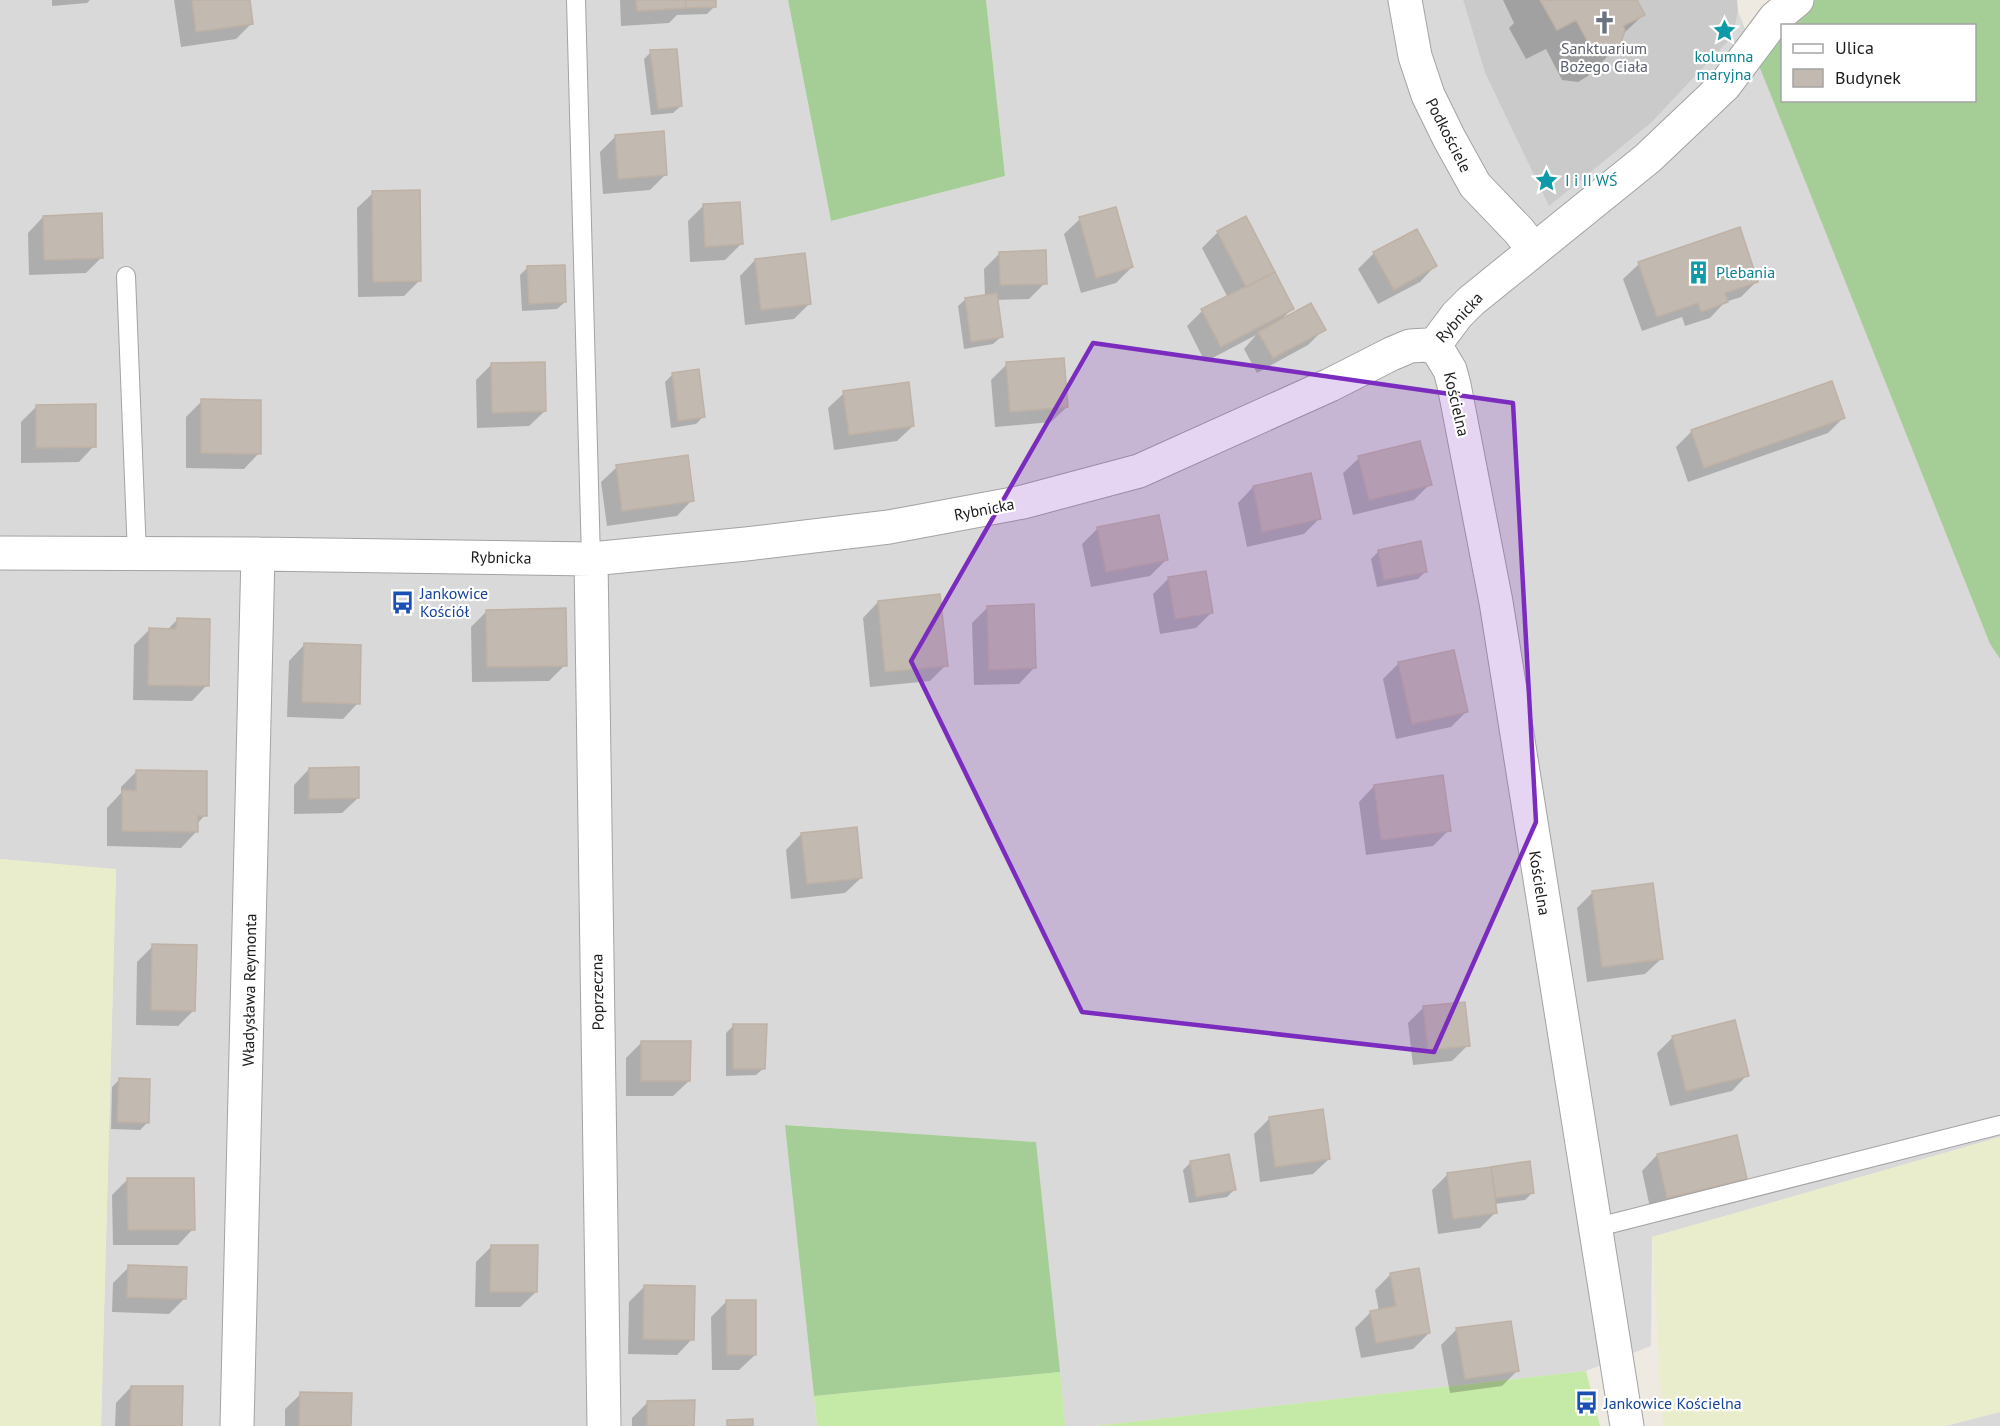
<svg xmlns="http://www.w3.org/2000/svg" width="2000" height="1426" viewBox="0 0 2000 1426" font-family="'PT Sans',sans-serif">
  <style>
    .residential { fill: #dad9d9 }
    .religious { fill: #cacaca }
    .farmland { fill: #eaedcc }
    .grass { fill: #c5e9a6 }
    .forest { fill: #a5ce96 }
    .shadow { fill: #0003 }
    .building { fill: #c2b9b1; stroke: #bfb1a4; stroke-width: 1.5 }
    .lines { fill: none; stroke-linecap: round; stroke-linejoin: round }
    .service-casing { stroke: #a3a3a3; stroke-width: 20 }
    .minor-casing { stroke: #a3a3a3; stroke-width: 35 }
    .service { stroke: #fff; stroke-width: 18 }
    .minor { stroke: #fff; stroke-width: 33 }
    .marked { fill: #7b2cbf; fill-opacity: 0.2; stroke: #7b2cbf; stroke-width: 4.5; stroke-linejoin: round }
    .labels { text-anchor: middle; stroke-width: 4.5; stroke-linejoin: round; paint-order: stroke }
    .worship-label { font-size: 16px; fill: #5b616d; stroke: #fff }
    .culture-label { font-size: 16px; fill: #0d838f; stroke: #fff; text-anchor: start }
    .street-label { font-size: 16px; fill: #1c1c1c; stroke: #fff }
    .transit-label { font-size: 16px; fill: #164399; stroke: #fff; text-anchor: start }
  </style>
  <rect width="100%" height="100%" fill="#eeeae2"/>
  <path class="residential" d="M0,0h788l43,221 174,-45 -19,-176h477l22,73 64,132 103,-83 81,-86 5,-25 252,633 10,15v478l-348,100 -1,109 -65,25 -491,55h-30l-30,-284 -249,-17 31,301h-716l15,-556 -116,-11z
    M2000,1412v14h-55z"/>
  <path class="religious" d="M1463,0h274l1,11 -5,25 -81,86 -103,84 -64,-133z"/>
  <path class="farmland" d="M0,859l116,10 -15,557h-101z
    M2000,1137v275l-55,14h-282l-11,-189z"/>
  <path class="grass" d="M1586,1371l14,55h-505z
    M1060,1372l5,54h-248l-3,-30z"/>
  <path class="forest" d="M788,0h198l19,176 -174,45z
    M1815,0h185v659l-10,-15 -232,-581 24,-37v74h192v-74h-191z
    M785,1125l251,17 24,230 -246,24z"/>
  <path class="shadow" d="M52,0h38l-3,3 -35,3z
    M174,0h74l3,24 -15,15 -55,8z
    M620,0h94l1,6 -8,8 -30,1 -8,8 -48,3z
    M1503,0h132l8,15 -21,20 -3,10 -31,31 -10,6 -16,-2 -16,-31 -20,10 -17,-31 5,-5z
    M651,52l30,54 -8,7 -22,2 -7,-56z
    M615,137l50,38 -15,15 -47,4 -3,-42z
    M373,193l47,87 -16,16 -46,1 -1,-89z
    M703,206l38,38 -16,16 -35,2 -2,-41z
    M43,217l59,40 -16,16 -57,2 -1,-42z
    M1080,219l52,48 -16,16 -35,10 -17,-59z
    M1218,232l74,77 -11,11 43,9 -16,16 -51,28 -13,-24 12,-14 -51,27 -18,-36 15,-15 26,-13 -26,-50z
    M1000,253l45,30 -16,16 -33,1 5,37 -8,7 -29,5 -6,-43 8,-7 19,-3 -1,-27z
    M1374,253l61,13 -15,16 -42,22 -20,-35z
    M755,260l55,43 -16,16 -49,6 -5,-49z
    M1639,264l118,17 -16,16 -16,5 -15,16 -25,8 -3,-9 -40,14 -19,-52z
    M527,268l38,34 -8,7 -35,2 -2,-36z
    M1007,364l60,43 -16,15 -56,5 -4,-47z
    M491,365l54,46 -16,15 -52,2 -1,-48z
    M673,374l30,43 -7,7 -25,4 -6,-46z
    M844,393l69,33 -16,15 -63,9 -6,-42z
    M202,401l57,52 -15,16 -58,-1v-51z
    M37,406l57,40 -15,16 -58,1v-41z
    M1843,418l-15,15 -140,49 -12,-35 16,-16z
    M1359,458l71,26 -16,16 -61,15 -10,-42z
    M617,467l75,33 -15,16 -70,10 -6,-44z
    M1253,487l67,31 -16,16 -57,13 -9,-44z
    M1098,528l68,32 -16,16 -59,11 -9,-43z
    M1379,551l46,21 -7,7 -41,8 -6,-28z
    M1169,578l43,34 -16,16 -36,6 -7,-40z
    M878,602l68,63 -16,16 -60,6 -7,-69z
    M988,607l46,61 -15,16 -45,1 -2,-62z
    M487,611l78,54 -16,16 -77,1 -1,-55z
    M177,620l30,65 -15,16 -59,-1 1,-55 15,-15h18z
    M304,645l54,58 -15,16 -56,-2 2,-56z
    M1399,663l68,48 -16,16 -55,12 -13,-60z
    M309,769l49,29 -16,15 -48,1v-29z
    M137,771l68,44 -9,10v7l-15,16 -74,-2v-38l14,-15v-6z
    M1374,786l75,44 -16,16 -67,9 -7,-53z
    M801,834l60,44 -16,15 -54,6 -5,-49z
    M1593,892l68,67 -16,15 -58,8 -10,-74z
    M153,946l41,64 -16,16 -42,-1 1,-63z
    M1424,1007l44,38 -16,16 -39,4 -5,-42z
    M733,1026l31,42 -8,7 -30,1v-43z
    M1673,1037l74,38 -15,16 -62,15 -13,-53z
    M642,1042l47,39 -16,15h-47v-38z
    M119,1080l28,43 -7,7 -29,-1 1,-42z
    M1269,1119l60,40 -16,15 -53,8 -6,-48z
    M1657,1155l88,23 -15,16 -79,18 -9,-41z
    M1190,1163l44,27 -7,7 -38,6 -6,-33z
    M1529,1163l4,29 -8,8 -30,4 1,8 -16,16 -42,6 -6,-44 16,-16z
    M128,1179l65,50 -15,16h-65l-1,-50z
    M492,1246l44,46 -16,15h-45l1,-45z
    M129,1267l56,31 -16,16 -57,-2 1,-29z
    M1391,1274l38,59 -16,16 -52,9 -6,-30 16,-16 8,-1 -4,-21z
    M645,1286l47,53 -15,16 -49,-1 1,-52z
    M727,1301l28,54 -16,15h-27l-1,-53z
    M1457,1329l61,41 -16,16 -52,7 -9,-48z
    M131,1387l50,39h-66l1,-23z
    M301,1394l49,32h-65v-17z
    M648,1402l45,24h-61v-8z"/>
  <path class="building" d="M192,0h58l3,24 -57,8z
    M636,0h49l1,8 -49,3z
    M685,0h31v7l-30,1z
    M1540,0h97l8,15 -22,11 2,4 -5,16 -10,6 -17,-1 -17,-31 -19,10z
    M677,49l5,57 -24,3 -8,-59z
    M664,131l3,44 -49,4 -3,-44z
    M420,190l1,91 -48,1 -1,-91z
    M740,202l3,42 -38,3 -2,-43z
    M1116,207l17,60 -37,11 -17,-61z
    M102,213l1,45 -59,2 -1,-44z
    M1246,216l29,56 -29,15 -29,-56z
    M1740,227l18,55 -33,11 3,9 -27,10 -3,-9 -41,14 -19,-55z
    M1417,229l20,37 -43,24 -21,-38z
    M1046,250l1,34 -47,1 -1,-33z
    M805,253l6,51 -50,6 -6,-51z
    M565,265l1,37 -37,2 -2,-38z
    M1275,272l19,37 -73,38 -20,-38z
    M997,293l6,44 -32,5 -6,-44z
    M1311,303l15,27 -53,28 -15,-26z
    M1064,358l4,49 -58,5 -4,-50z
    M545,362l1,49 -54,2 -1,-50z
    M699,369l6,48 -27,4 -6,-48z
    M1832,381l13,37 -141,50 -13,-38z
    M909,382l5,44 -65,9 -6,-44z
    M201,399l60,1v54l-60,-1z
    M96,404v43l-60,1v-43z
    M1420,441l12,44 -63,15 -11,-44z
    M688,455l6,46 -72,10 -6,-46z
    M1311,473l10,46 -59,13 -9,-46z
    M1159,515l9,45 -62,12 -9,-45z
    M1421,541l6,31 -43,8 -6,-30z
    M1206,571l7,42 -38,6 -7,-42z
    M940,594l8,72 -63,6 -7,-71z
    M1034,604l2,64 -47,2 -2,-64z
    M566,608l1,58 -80,1 -1,-57z
    M177,618l33,1 -1,67 -61,-1 1,-57 27,1z
    M304,643l57,2 -1,59 -58,-2z
    M1454,650l14,62 -56,12 -14,-62z
    M359,767v31l-50,1v-31z
    M136,770l71,1v45h-9v16l-76,-1v-41l14,1z
    M1443,775l8,56 -70,9 -7,-55z
    M857,827l5,51 -55,6 -6,-51z
    M1653,883l10,76 -61,8 -10,-76z
    M152,944l45,1 -2,66 -44,-1z
    M1465,1002l5,44 -42,4 -5,-44z
    M1735,1020l14,56 -63,15 -14,-55z
    M733,1024h34l-2,45h-32z
    M641,1041h50l-1,40h-49z
    M119,1078l31,1 -1,44 -32,-1z
    M1323,1109l7,50 -55,8 -6,-50z
    M1737,1135l10,44 -80,19 -10,-44z
    M1229,1154l7,36 -40,7 -6,-36z
    M1530,1161l4,32 -38,5 -5,-31z
    M1491,1167l6,46 -44,6 -6,-46z
    M127,1178h67l1,52h-67z
    M491,1245h47l-1,47h-47z
    M128,1265l59,2 -1,32 -59,-2z
    M1419,1268l11,65 -54,10 -6,-32 26,-5 -6,-33z
    M644,1285l51,1 -1,54 -51,-1z
    M726,1300h30v55h-29z
    M1511,1321l8,50 -54,8 -9,-51z
    M131,1386h52l-1,40h-52z
    M300,1392l52,1 -1,33h-52z
    M695,1400l-1,26h-47v-25z
    M753,1419v7h-26v-6z"/>
  <g class="lines">
    <defs>
      <path id="service" d="M576,0l15,559
        M126,276l11,279
        M1594,1228l406,-103"/>
      <path id="minor" d="M1405,0l10,56 13,39 21,43 26,47 44,46 14,18
        M1433,347l24,-32 14,-14 177,-143 77,-73 50,-67 22,-18
        M0,553l258,1 333,5 155,-15 143,-17 134,-25 116,-31 191,-86 61,-31 19,-8 17,-1 11,5 12,20 4,15 42,217 131,824
        M591,559l13,867
        M237,1426l21,-872"/>
    </defs>
    <use href="#service" class="service-casing"/>
    <use href="#minor" class="minor-casing"/>
    <use href="#service" class="service"/>
    <use href="#minor" class="minor"/>
  </g>
  <path class="marked" d="M1093,343l420,60 23,419 -102,230 -352,-40 -171,-351z"/>
  <defs>
    <symbol id="church-bare" viewBox="-9 -9 18 18"><path d="M-1.2-6h2.4v3.5h3.3v2.4h-3.3V6h-2.4V-.1h-3.3v-2.4h3.3Z" fill="#6b7280" stroke="#fff" stroke-width="2.5" paint-order="stroke"/></symbol>
    <symbol id="sight-bare" viewBox="-9 -9 18 18"><path d="M0-6L1.8-2.2L6-1.7L2.9 1.2L3.7 5.4L0 3.3L-3.7 5.4L-2.9 1.2L-6-1.7L-1.8-2.2Z" fill="#0f9aa8" stroke="#fff" stroke-width="2.5" paint-order="stroke"/></symbol>
    <symbol id="building-bare" viewBox="-9 -9 18 18"><path d="M-4-6H4V6H1V3H-1V6H-4ZM-2.5-4.3h1.7v1.8h-1.7ZM.8-4.3h1.7v1.8H.8ZM-2.5-1h1.7V.8h-1.7ZM.8-1h1.7V.8H.8Z" fill="#0f9aa8" stroke="#fff" stroke-width="2.5" paint-order="stroke"/></symbol>
    <symbol id="bus-bare" viewBox="-9 -9 18 18"><path d="M-5-6H5V4H4V6H2V4H-2V6H-4V4H-5ZM-3.5-4V0h7V-4ZM-3.5 1.2v1.5H-2V1.2ZM2 1.2v1.5H3.5V1.2Z" fill="#1a4fb4" stroke="#fff" stroke-width="2.5" paint-order="stroke"/></symbol>
  </defs>
  <g fill-rule="evenodd">
    <use href="#church-bare" x="1588" y="6" width="33" height="33"/>
    <use href="#sight-bare" x="1708" y="14" width="33" height="33"/>
    <use href="#sight-bare" x="1530" y="164" width="33" height="33"/>
    <use href="#building-bare" x="1682" y="256" width="33" height="33"/>
    <use href="#bus-bare" x="386" y="586" width="33" height="33"/>
    <use href="#bus-bare" x="1570" y="1386" width="33" height="33"/>
  </g>
  <g class="labels">
    <g class="worship-label">
      <text x="1604" y="54">Sanktuarium<tspan x="1604" dy="18">Bożego Ciała</tspan></text>
    </g>
    <g class="culture-label">
      <text x="1724" y="62" text-anchor="middle">kolumna<tspan x="1724" dy="18">maryjna</tspan></text>
      <text x="1565" y="186">I i II WŚ</text>
      <text x="1716" y="278">Plebania</text>
    </g>
    <g class="street-label">
      <text transform="translate(1449 135) rotate(63)" y="6">Podkościele</text>
      <text transform="translate(1459 317) rotate(-48)" y="6">Rybnicka</text>
      <text transform="translate(1457 404) rotate(77)" y="6">Kościelna</text>
      <text transform="translate(984 509) rotate(-11)" y="6">Rybnicka</text>
      <text transform="translate(501 557) rotate(1)" y="6">Rybnicka</text>
      <text transform="translate(1540 883) rotate(81)" y="6">Kościelna</text>
      <text transform="translate(249 990) rotate(-89)" y="6">Władysława Reymonta</text>
      <text transform="translate(597 992) rotate(-91)" y="6">Poprzeczna</text>
    </g>
    <g class="transit-label">
      <text x="420" y="599">Jankowice<tspan x="420" dy="18">Kościół</tspan></text>
      <text x="1604" y="1409">Jankowice Kościelna</text>
    </g>
  </g>
  <rect x="1781" y="24" width="195" height="78" fill="#ffffff" stroke="#a4a4a4" stroke-width="1.5"/>
  <rect x="1793" y="44" width="30" height="9" fill="#ffffff" stroke="#a4a4a4" stroke-width="1.5"/>
  <text x="1835" y="54" font-size="18" fill="#1c1c1c">Ulica</text>
  <rect x="1793" y="69" width="30" height="18" fill="#c2b9b1" stroke="#a4a4a4" stroke-width="1.5"/>
  <text x="1835" y="84" font-size="18" fill="#1c1c1c">Budynek</text>
</svg>
